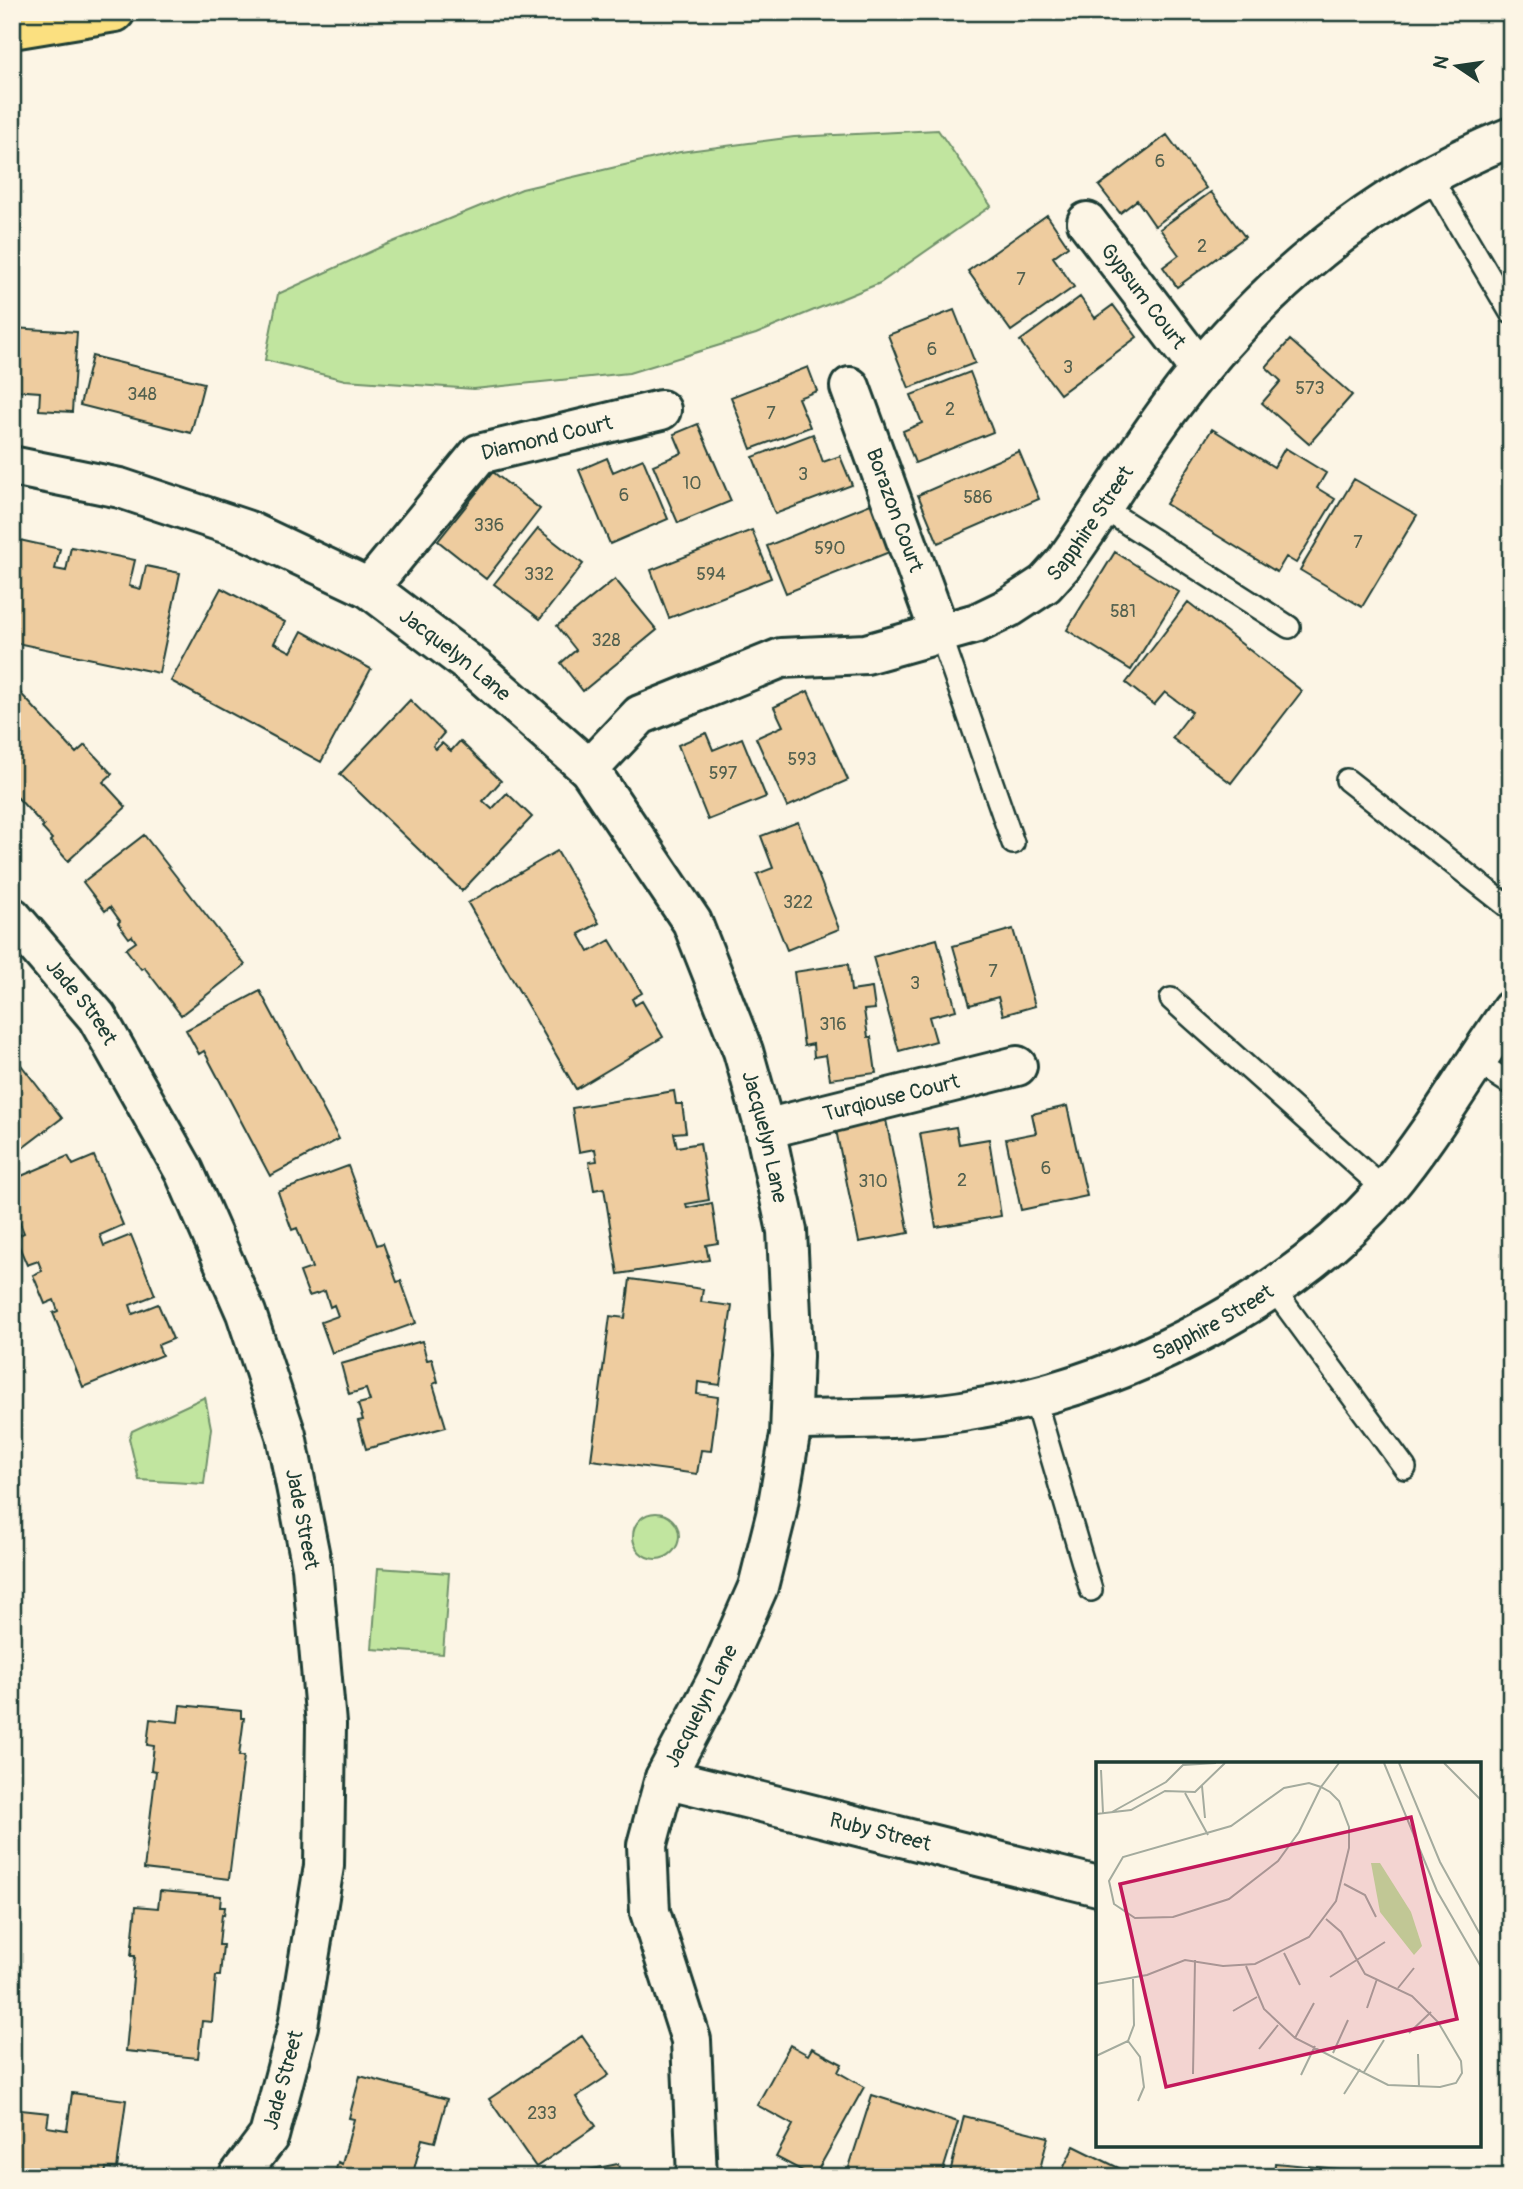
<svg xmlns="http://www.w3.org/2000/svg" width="1523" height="2189" viewBox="0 0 1523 2189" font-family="Pangolin,sans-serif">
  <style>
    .green { fill: #c1e59f; stroke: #70916a; stroke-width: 2 }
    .building { fill: #eecc9f; stroke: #1f3d34; stroke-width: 2 }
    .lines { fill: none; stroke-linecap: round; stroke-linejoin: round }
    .service-casing { stroke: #1f3d34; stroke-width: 26 }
    .minor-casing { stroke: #1f3d34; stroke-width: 44 }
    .motorway-casing { stroke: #1f3d34; stroke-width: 44 }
    .service { stroke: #fcf5e5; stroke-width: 21 }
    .minor { stroke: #fcf5e5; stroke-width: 38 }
    .motorway { stroke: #fbe080; stroke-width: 38 }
    .labels { text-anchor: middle; stroke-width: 7; stroke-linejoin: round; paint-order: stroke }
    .number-label { font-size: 18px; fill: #53614f }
    .street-label { font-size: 21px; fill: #1f3d34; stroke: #fcf5e5 }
    .inset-road { fill: none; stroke: #a4ab9e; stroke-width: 2 }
    .view { fill: #c2185b; fill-opacity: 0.15; stroke: #c2185b; stroke-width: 3.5 }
    .inset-edge { fill: none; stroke: #1f3d34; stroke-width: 3.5 }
  </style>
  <rect width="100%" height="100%" fill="#fcf5e5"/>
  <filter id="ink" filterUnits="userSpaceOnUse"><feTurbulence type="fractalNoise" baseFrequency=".0143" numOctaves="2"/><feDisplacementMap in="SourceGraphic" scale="14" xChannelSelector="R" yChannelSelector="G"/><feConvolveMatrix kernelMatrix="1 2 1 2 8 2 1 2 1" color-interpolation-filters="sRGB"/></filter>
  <g filter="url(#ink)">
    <path class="green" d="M938,130l53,76 -111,77 -124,51 -127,39 -155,16 -129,-9 -80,-20 13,-66 105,-48 139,-57 158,-37 114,-15z
      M205,1397l6,31 -7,56 -65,-4 -10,-42 3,-7z
      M633 1536a23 23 0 1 1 46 0a23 23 0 1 1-46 0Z
      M378,1568l71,5 -6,81 -71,-5z"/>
    <path class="building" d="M1167,135l39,53 -51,38 -18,-26 -17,13 -21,-27z
      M1211,192l34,45 -68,50 -14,-20 16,-12 -19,-26z
      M1047,215l21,31 -15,11 21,30 -63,44 -43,-60z
      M1080,297l15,21 18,-13 24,32 -77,57 -40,-53z
      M954,310l21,53 -66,25 -21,-53z
      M13,328l64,4 -5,80 -33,-2 1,-18 -28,-2z
      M1290,340l62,55 -43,49 -47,-41 19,-22 -15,-14z
      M92,356l112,27 -13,50 -111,-28z
      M808,367l9,24 -19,7 12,29 -59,22 -20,-52z
      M970,372l23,60 -78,31 -12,-32 19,-8 -11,-28z
      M698,424l33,77 -53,22 -25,-58 29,-12 -8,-19z
      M1212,429l62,38 11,-19 41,25 -9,15 18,11 -39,64 -10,-6 -9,15 -111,-68z
      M813,434l10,28 17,-6 12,29 -77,29 -22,-57z
      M1019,451l20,48 -101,44 -20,-48z
      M607,458l6,14 30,-13 25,60 -58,25 -31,-74z
      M493,472l47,37 -54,70 -48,-38z
      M1354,479l63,36 -55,92 -62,-37z
      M873,503l19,48 -106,42 -19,-47z
      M538,529l45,35 -43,55 -46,-35z
      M752,530l19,48 -102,40 -18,-48z
      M15,539l45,10 -5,20 11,2 5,-24 64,13 -6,26 12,3 5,-23 34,7 -21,100 -147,-31v-92z
      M1115,552l64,40 -48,78 -64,-40z
      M615,579l42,51 -74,61 -22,-28 15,-13 -19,-24z
      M221,588l64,34 -11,21 17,9 11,-21 69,38 -50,93 -150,-81z
      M1188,602l114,89 -71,92 -59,-45 20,-26 -27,-20 -11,13 -28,-22z
      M13,685l63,68 9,-8 27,29 -9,8 23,25 -58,54 -18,-20 2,-2 -10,-11 2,-2 -28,-30 -4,4z
      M808,691l40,89 -61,27 -31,-69 27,-12 -9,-19z
      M410,700l34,33 -11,13 3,3 6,-6 9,8 9,-10 41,40 -18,20 9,8 15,-16 25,24 -70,74 -122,-117z
      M706,733l7,17 29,-12 24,59 -58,23 -30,-75z
      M798,822l41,107 -52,21 -30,-76 16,-6 -12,-32z
      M144,835l101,130 -64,50 -37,-48 -3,2 -15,-20 10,-7 -4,-6 -3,2 -11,-15 2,-2 -10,-14 -5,4 -22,-29z
      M557,851l42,72 -20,11 10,18 21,-12 32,53 -10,6 3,6 7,-4 21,36 -87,52 -108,-186z
      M1013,929l22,77 -32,9 -5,-18 -28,8 -17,-59z
      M937,939l19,71 -27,7 7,24 -37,10 -26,-94z
      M848,964l3,27 21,-3 3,21 -11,1 4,27h3l5,36 -46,6 -4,-24 -12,2 -1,-13 -9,2 -10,-74z
      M260,991l79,148 -69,37 -66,-125 -5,3 -13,-24z
      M12,1043l8,10 -5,4 47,61 -50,38z
      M674,1091l2,13h6l4,28 -12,1 3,14 23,-4 9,57 -23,4 1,4 25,-5 6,40 -12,2 3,15 -91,14 -14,-86 -10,2 -5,-28 8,-1 -2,-12 -16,3 -7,-44z
      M1067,1106l20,90 -66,14 -15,-71 30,-6 -4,-19z
      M886,1120l23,113 -50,9 -23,-112z
      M956,1127l3,17 30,-5 12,77 -65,11 -16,-94z
      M68,1156l5,9 21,-9 29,69 -23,10 4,11 27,-11 24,60 -25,10 3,9 25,-10 15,35 -15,6 4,10 -79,32 -30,-74 5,-2 -4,-11 -9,4 -12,-29 9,-4 -4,-10 -11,4 -12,-28 9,-4 -5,-12 -7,3v-44z
      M348,1166l29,79 6,-2 14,39 4,-1 15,42 -84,30 -11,-31 17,-6 -4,-11 -4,2 -5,-16 -16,5 -9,-24 12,-4 -15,-40 -5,2 -14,-38z
      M630,1279l73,10 -2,13 31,4 -12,79 -22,-3 -1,12 21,3 -7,54 -10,-1 -4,24 -106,-14 19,-144 15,2z
      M422,1341l5,19 5,-1 6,23 -5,2 13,43 -80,22 -8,-28 5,-1 -5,-16 12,-3 -4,-12 -17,5 -8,-30z
      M180,1705l61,6v7h3l-5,38h5l-15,123 -85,-10 12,-98 -5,-1 3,-24 -7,-1 3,-26 28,3z
      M160,1891l61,5 -1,11h5l-1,8 -2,-1 -3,31h4l-3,31h-4l-4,46 -10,-1 -4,37 -72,-7 8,-83 1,-12h-4l5,-50 22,2z
      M582,2036l27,39 -33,22 20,29 -60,41 -47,-68z
      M790,2045l18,10 4,-7 30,16 -4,8 26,15 -50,90 -38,-20 17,-32 -36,-20z
      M360,2076l87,23 -12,43 -13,-3 -10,38h-78l4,-15 4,2 12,-45 -5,-1z
      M72,2093l54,7 -9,69 -11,-1 -1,9h-65l1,-5 -29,-4v-59l37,4 -2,14 20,3z
      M872,2095l86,27 -17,55h-95z
      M964,2116l84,21 -10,40h-89z
      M1074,2146l63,31h-78z
      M1275,2163l84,8 -1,6h-84z
      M618,2164l3,13h-68z"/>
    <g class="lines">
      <defs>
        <path id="service" d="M1430,176l81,137
          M1103,508l186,119
          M940,633l73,210
          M1347,780l164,129
          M1171,999l214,191
          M1475,1061l36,23
          M1272,1287l133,181
          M1034,1397l57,193"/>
        <g id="minor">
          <path id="s1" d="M1087,222l113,148"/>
          <path id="s2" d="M850,387l90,246"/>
          <path id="s3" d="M12,466l108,22 126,42 123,58 107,81 113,100 103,153 51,129 22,78 22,102 6,125 -3,79 -14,80 -18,72 -40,91 -53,100 -18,67 3,67 41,128 6,137"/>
          <path id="s4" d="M369,588l110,-134 182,-44"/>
          <path id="s5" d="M589,769l51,-54 141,-57 85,-4 111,-31 33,-16 35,-23 19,-21c36,-50 68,-104 105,-154 87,-118 205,-218 342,-272"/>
          <path id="s6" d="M12,917l85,100 87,154 62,142 40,122 26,132 14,157 -2,142 -26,160 -29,110 -31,41"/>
          <path id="s7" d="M765,1129l252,-63"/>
          <path id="s8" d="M791,1420c63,-1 127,0 189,-12 24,-4 49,-9 73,-16 118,-34 254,-110 334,-204 46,-55 82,-119 124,-178"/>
          <path id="s9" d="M665,1778l433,108"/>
        </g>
        <path id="motorway" d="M12,29l103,-17"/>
      </defs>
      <use href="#service" class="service-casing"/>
      <use href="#minor" class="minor-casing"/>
      <use href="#motorway" class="motorway-casing"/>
      <use href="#service" class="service"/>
      <use href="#minor" class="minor"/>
      <use href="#motorway" class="motorway"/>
    </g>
  </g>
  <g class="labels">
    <g class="number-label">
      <text x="1160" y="167">6</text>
      <text x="1202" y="252">2</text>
      <text x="1021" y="285">7</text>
      <text x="932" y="355">6</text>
      <text x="1068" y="373">3</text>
      <text x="1310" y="394">573</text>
      <text x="142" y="400">348</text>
      <text x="950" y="415">2</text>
      <text x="771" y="419">7</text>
      <text x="803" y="480">3</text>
      <text x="692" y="489">10</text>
      <text x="624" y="501">6</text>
      <text x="978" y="503">586</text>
      <text x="489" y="531">336</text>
      <text x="1358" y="548">7</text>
      <text x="830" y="554">590</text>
      <text x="539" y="580">332</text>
      <text x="711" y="580">594</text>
      <text x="1123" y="617">581</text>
      <text x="606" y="646">328</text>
      <text x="802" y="765">593</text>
      <text x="723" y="779">597</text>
      <text x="798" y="908">322</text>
      <text x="993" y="977">7</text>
      <text x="915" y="989">3</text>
      <text x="833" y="1030">316</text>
      <text x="1046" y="1174">6</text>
      <text x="962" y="1186">2</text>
      <text x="873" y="1187">310</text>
      <text x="542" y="2119">233</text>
    </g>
    <g class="street-label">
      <text dy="7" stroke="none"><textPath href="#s1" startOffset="93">Gypsum Court</textPath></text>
      <text dy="7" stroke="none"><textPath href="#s4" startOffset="243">Diamond Court</textPath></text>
      <text dy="7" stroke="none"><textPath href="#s2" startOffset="131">Borazon Court</textPath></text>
      <text dy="7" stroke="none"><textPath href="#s5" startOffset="581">Sapphire Street</textPath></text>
      <text dy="7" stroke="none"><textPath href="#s3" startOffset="488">Jacquelyn Lane</textPath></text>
      <text dy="7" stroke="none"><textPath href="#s6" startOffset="110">Jade Street</textPath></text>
      <text dy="7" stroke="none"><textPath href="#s7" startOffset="130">Turqiouse Court</textPath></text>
      <text dy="7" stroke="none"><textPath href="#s3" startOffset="1076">Jacquelyn Lane</textPath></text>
      <text dy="7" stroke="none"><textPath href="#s8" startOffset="439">Sapphire Street</textPath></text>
      <text dy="7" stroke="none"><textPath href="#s6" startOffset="677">Jade Street</textPath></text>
      <text transform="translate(701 1706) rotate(-63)" y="7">Jacquelyn Lane</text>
      <text dy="7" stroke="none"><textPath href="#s9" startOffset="222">Ruby Street</textPath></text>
      <text transform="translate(283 2080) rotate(-75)" y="7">Jade Street</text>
    </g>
  </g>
  <g transform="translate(1096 1762)">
    <rect width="385" height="385" fill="#fcf5e5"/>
    <path d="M275,101h9l31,49 11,34 -8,9 -34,-43z" fill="#c1e59f"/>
    <path class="inset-road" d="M288,1l53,128 44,76M303,1l41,99 41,74M348,1l37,37M5,8l2,43M106,24l3,32M89,31l23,42M16,50l54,-30 17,-17 33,-2M0,52l35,-4 34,-19 30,1 30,-29M248,122l21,11 11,22M188,191l16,32M150,204l18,43 31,29 93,47 52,2 16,-4 6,-10 -1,-12 -23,-39 -26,-26 -47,-22 -24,-42 -15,-13M234,215l55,-35M0,222l51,-9 38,-15 38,6 32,-2 54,-27 27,-36 13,-53v-21l-10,-26 -9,-9 -9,-5 -12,-4 -25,5 -53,38 -108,31 -14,24 5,23 21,14 38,-1 56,-18 49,-38 21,-29 22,-45 18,-24M302,226l16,-20M271,246l10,-29M137,249l24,-14M313,271l22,-21M199,276l19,-35M32,279l12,16 4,30 -6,14M163,287l19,-24M237,291l15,-33M322,292l1,33M0,294l32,-15 6,-16 -1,-46M268,310l20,-32M97,312l2,-114M205,313l14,-29M248,332l16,-25"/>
    <path class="view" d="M315,55l46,202 -291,68 -46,-203z"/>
    <rect width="385" height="385" class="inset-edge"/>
  </g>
  <rect width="1523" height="2189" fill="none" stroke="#fcf5e5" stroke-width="42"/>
  <rect x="21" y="21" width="1481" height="2147" fill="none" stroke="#1f3d34" stroke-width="2.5" filter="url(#ink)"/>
  <g transform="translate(1457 66) rotate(283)" stroke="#fcf5e5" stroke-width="5" paint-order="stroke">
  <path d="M0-5L12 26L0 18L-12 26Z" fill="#1f3d34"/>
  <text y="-10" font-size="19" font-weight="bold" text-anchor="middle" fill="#1f3d34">N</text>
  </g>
</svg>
